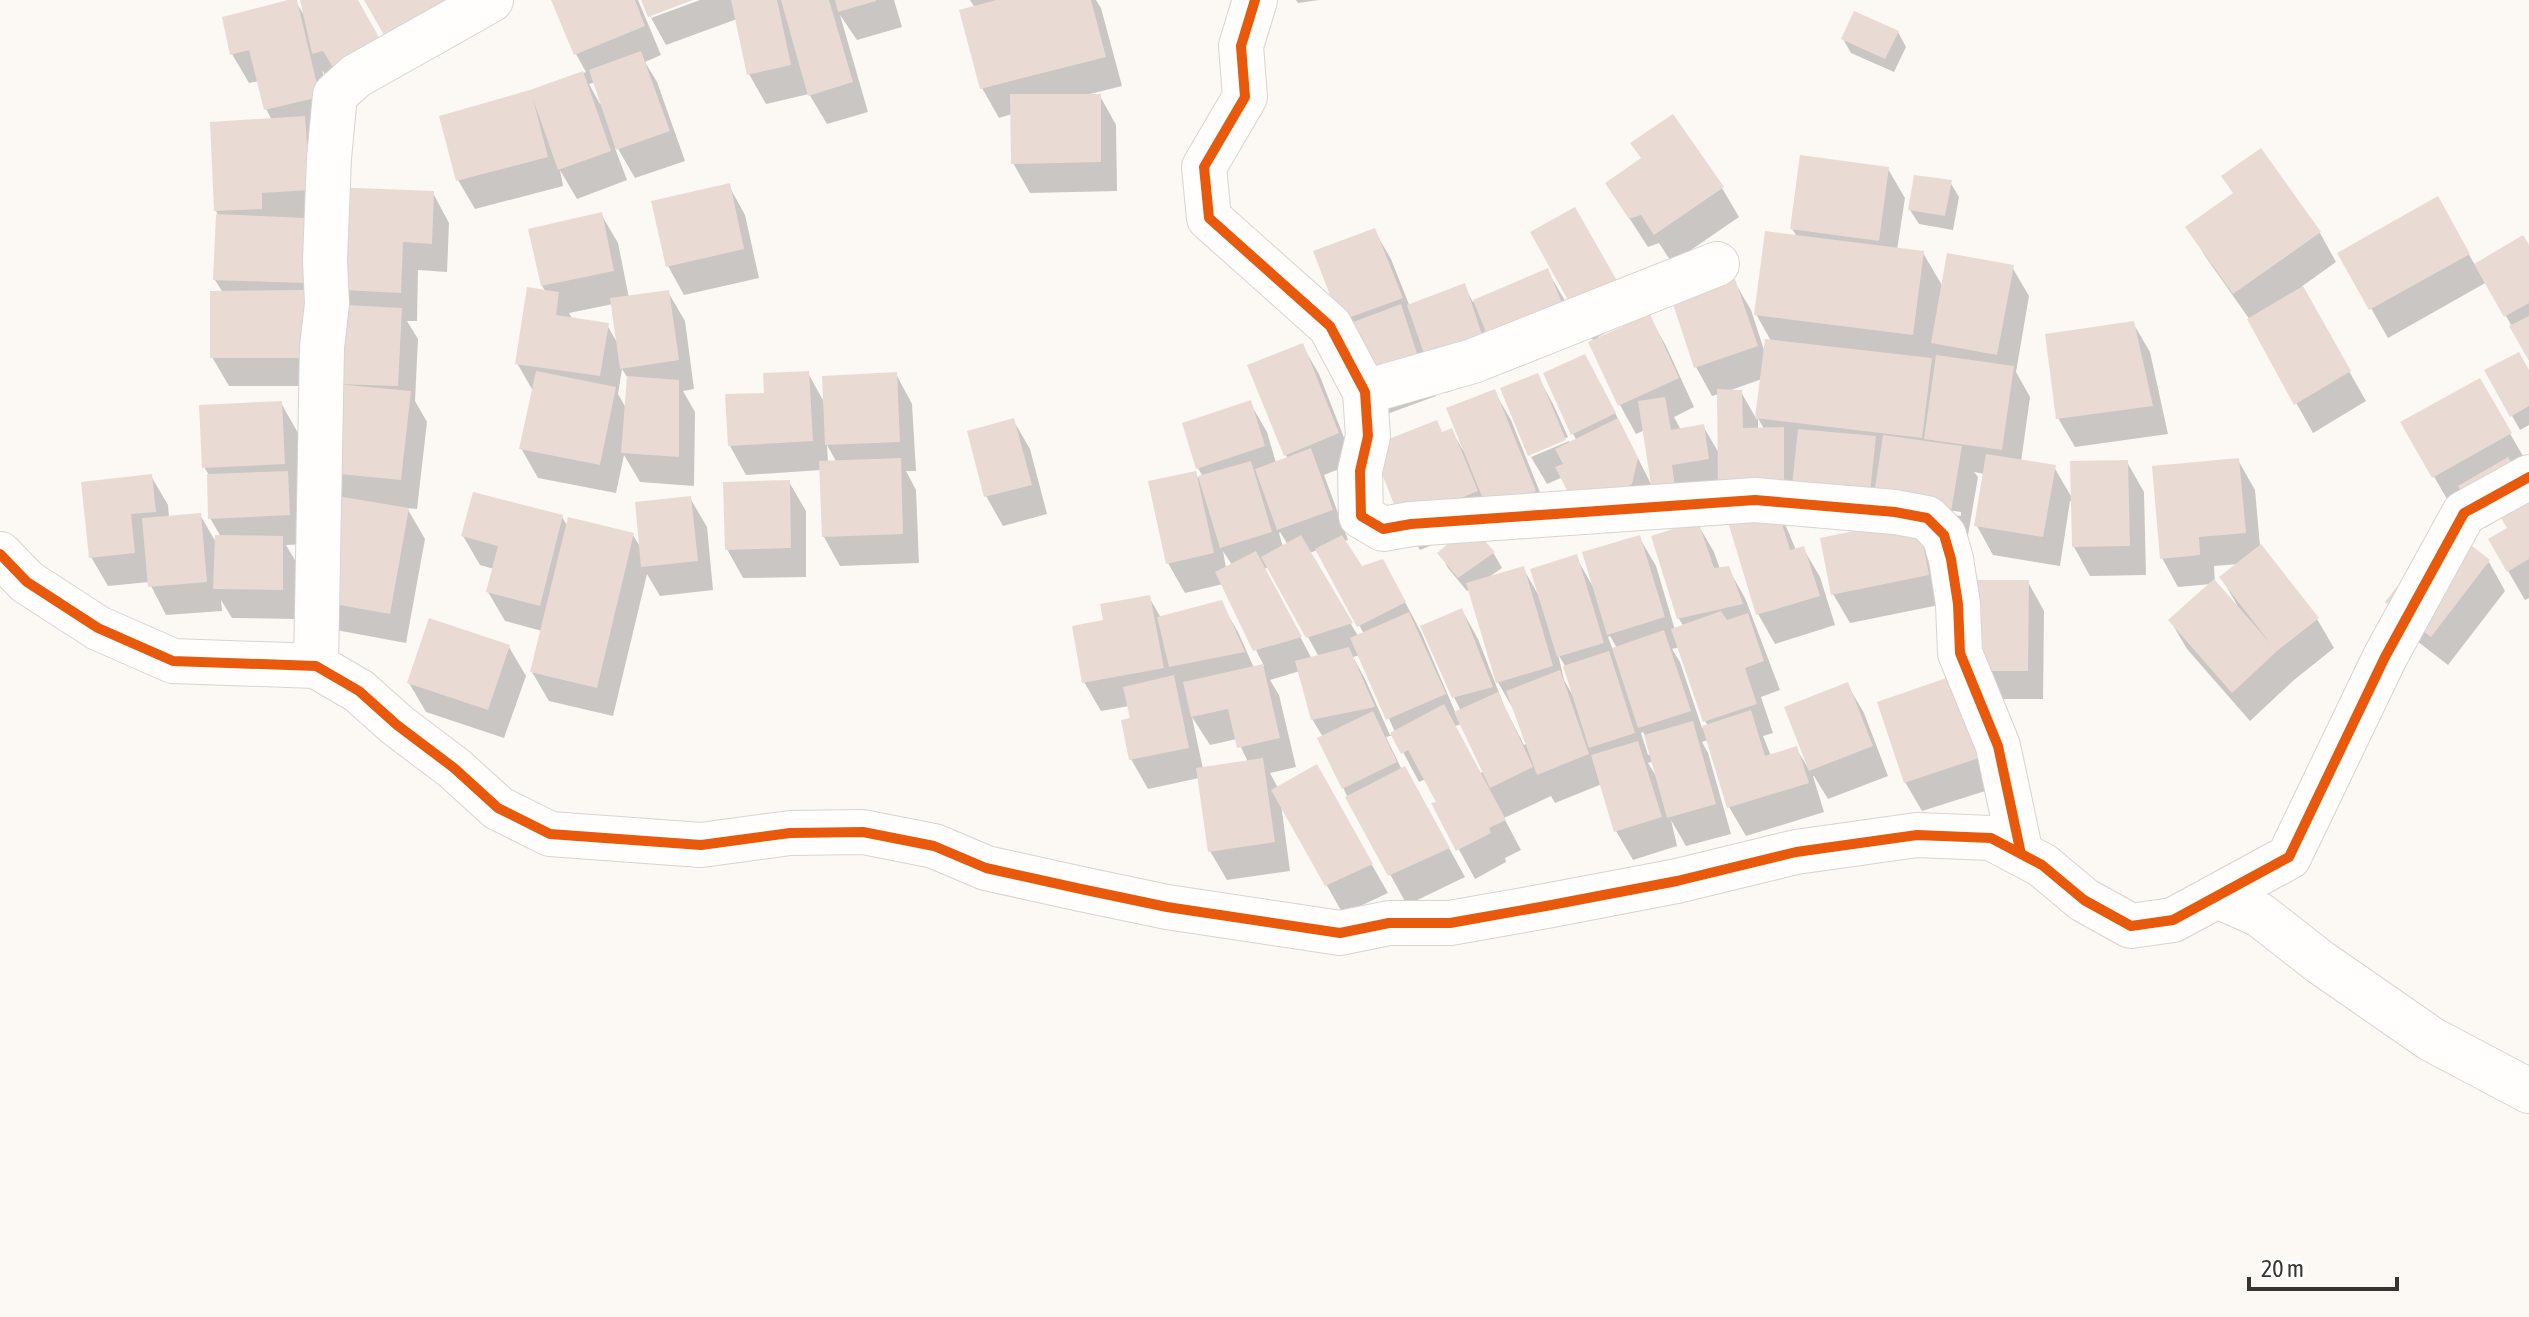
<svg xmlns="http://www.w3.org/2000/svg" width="2529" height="1317" viewBox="0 0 2529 1317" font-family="'Asap Condensed',sans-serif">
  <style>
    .shadow { fill: #0003; fill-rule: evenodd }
    .building { fill: #e9dbd4 }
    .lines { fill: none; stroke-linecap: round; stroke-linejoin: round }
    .street-casing { stroke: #d7d4d1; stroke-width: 46 }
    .street { stroke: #fffefd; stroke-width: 44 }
    .cycleway-casing { stroke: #fff; stroke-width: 15 }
    .cycleway { stroke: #e8590c; stroke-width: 10 }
  </style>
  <rect width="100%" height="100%" fill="#fcf8f4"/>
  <path class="shadow" d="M295,0l10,17 -3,-17h54l44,77 -45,25 -25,-20 -8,-12 14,56 -16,260h-91l-17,-29 11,-64 -8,-13 3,-65 -2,-4 56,-91 -6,-11 -7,-28 -10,2 -17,-29z
    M554,0h84l23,55 -16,7 12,20 28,79 -50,17 -18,-31 -2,1 12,32 -50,19 -17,-29 3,16 -88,23 -17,-29 73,-88 55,-20 -10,-18zM595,82l7,22h-2l-11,-20z
    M643,0h45l-37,14v4l49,-18h194l8,27 -45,13 -17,-25 28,97 -41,12 -18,-30 -43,10 -17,-30 -12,-55 -71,26 -16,-29z
    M970,0h126l5,8 21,78 -32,8 10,2 16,29 1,66 -87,2 -17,-30 -1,-49 -13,4 -17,-30 -20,-77 13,-3z
    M1296,0h23l-21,3z
    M1898,32l8,15 -12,25 -43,-19 -8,-14z
    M1888,169l17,29 -8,52 26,3 20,34 69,-20 17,29 -13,76 14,25 -9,65 33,5 18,31 55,-36 17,30 2,83 -56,1 -16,-29 -2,-46h-2l-10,65 -67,-11 -16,-29 8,-52 -11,-2 4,5 -11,64 -23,63 -94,19 -17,-29 36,-64 -84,-6 11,26 7,-2 17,29 15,48 -60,19 -17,-30 -28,-91h-33l17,29 6,17 8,-1 17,30 35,92 -19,7 12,36 -10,3 8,20 25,-8 12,20 2,-1 37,-83 17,29 24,63 -60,23 -14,-23h-1l11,36 -78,24 -17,-29 -21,-67 -6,2 6,11 23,81 -45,12 -15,-26 6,26 -44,14 -17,-29 -14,-47 -47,19 -4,-7 -47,22 17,32 -16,8 1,4 -31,17 -41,-75h5l-13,-25 -7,3 -25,-47 -8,2 16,33 19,27 44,80 -58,28 -59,-107 -28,-59 3,-2 -11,-18 -12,-48 -30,9 9,15 17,72 -26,6 8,15 38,-21 72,126 -45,21 -62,-110 9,67 -63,9 -17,-29 -11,-73 -51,11 -17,-30 1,-39 -3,-14 -28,5 -17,-29 22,-60 43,-25 12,21 60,-15 17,29 16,36 10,-2 -41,-82 -38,9 -17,-30 27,-90 3,5 5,-1 -5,-9 52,-65 17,29 9,31 12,-4 -2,-4 16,-110 17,29 35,89 -30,12 24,65 -4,1 17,28 38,22 22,41 35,82 5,-3 -7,-14 8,-87 16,29 27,69 19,37 2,-1 -11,-32 -19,-33 -26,-90 -3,2 -19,-23 -8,-15 23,-21 -43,18 -17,-29 39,-87 9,-4 12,20 2,-1 29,-58 17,29 40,100 -80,9 23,25 8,14 -16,11 37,-11 16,28 37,-39 16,28 47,-48 17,29 19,64 9,-3 -5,-8 -26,-82 38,-12 -128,-48 -16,7 -16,-27 38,-16 2,3 6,-3 -4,-7 28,-49 52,103 -8,-58 -9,4 -16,-29 -26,-63 -62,-109 103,83 -37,21 1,2 50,-23 17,30 28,61 -20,10 7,13 22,-4 17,29 -1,-61 -7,2 -16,-29 38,-86 17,29 14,43 6,-12 -15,-27 41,-77 -5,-9zM1762,379v4l-5,37 -16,-28 -13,-1zM1758,418l6,11h-6zM1893,502l68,10v4l-68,-10zM1280,532l8,13 -5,2 -4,-14zM1318,550l46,84 -6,2 -49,-83zM1223,551l9,14 -6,3zM1269,567l50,90 -7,2 -48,-90zM1610,636l7,12 -4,2 -5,-13zM1680,647l25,74 3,5 -6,2 -22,-66 -8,-13zM1558,654l7,12 8,27 -1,1 -8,-14zM1360,655l35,77 -5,3 -25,-56 -12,-22zM1192,717l18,28 27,-6 11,23 -45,7zM1462,724l21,48 -3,1 -25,-47zM1643,732l5,9 3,13 -3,1 -7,-22zM1654,761l2,15 -8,-13z
    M2223,176l97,57 16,29 -35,25 65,114 -53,32 -63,-113 -45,-64 -17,-29 46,-33z
    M1950,182l9,15 -6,33 -34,-6 -9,-14z
    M1607,184l115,4 17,29 -67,46 -13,-20 -11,4z
    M729,186l16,29 14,63 -75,17 -16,-29z
    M433,193l16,30 -2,49 -29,-2 -1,51h-10l11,18 -3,62 12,21 -10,87 -10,-1 18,31 -19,104 -81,-15 2,-339z
    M2437,199l38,66 48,-28 6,12v108l-42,-75 -99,56 -48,-84z
    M601,214l17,29 11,55 39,-6 17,29 9,68 -11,2 12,21 -1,74 -54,-4 -16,-27 -8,38 -78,-15 -17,-30 12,-57 -16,-28 29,-71 -4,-6zM613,304l5,40 -11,-19 -34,-5 -4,-7zM622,369l7,11 -3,28 -8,-14z
    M1374,230l17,29 19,48 54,-21 9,16 74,-32 17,29 16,42 -134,52 -20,-36 -2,1 12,38 -49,18 -45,-94z
    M2133,323l17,29 18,82 -93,13 -17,-29z
    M2487,371l42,2v52l-9,5z
    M808,373l17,31 71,-30 16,30 4,67h-10l10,19 3,73 -79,3 -16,-29 -3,-67 -75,5 -16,-29 36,-52zM827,445l10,18h-9z
    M1537,375l16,29 15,33 -38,16v3l-27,-66z
    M2479,380l48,83 2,33v102l-4,2 -35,-60 19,-10 -7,-13 -17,11 -18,-31 -16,9 -48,-83z
    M281,403l17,30 2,62 6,49 -20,1 13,22 -1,52 -66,-1 -11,-18 1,11 -56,4 -17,-33 -41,4 -17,-29 60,-81 17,29 1,13 31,-3 17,29 4,-7 -11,-19 -1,-43 -5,-8z
    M1013,420l17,29 17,65 -44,12 -17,-30z
    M2238,460l17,30 5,56 57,73 17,29 -40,32 -44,41 -63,-72 -17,-29 41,-36 -33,3 -16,-29zM2239,564l-18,13 16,28 -1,2 -21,-24 -1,-17z
    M789,482l17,29v66l-63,1 -16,-29z
    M690,498l17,29 6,63 -53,6 -13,-22 -34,142 -64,-15 -17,-29 10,-41 -37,-10 -17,-29 6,-23 -14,-4 -17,-29 99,-19 6,10 65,8 9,15z
    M2489,562l16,29 -57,74 -44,-34z
    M1971,582h57l16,29 -1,88h-56z
    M509,647l17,29 -22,62 -78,-26 -17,-29z
    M1957,676l44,110 -79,25 -17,-29z"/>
  <path class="building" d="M288,0h9l23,97 -56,13 -15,-60 -19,5 -8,-38z
    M300,0h58l27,48 -48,26 -14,-23 -11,3z
    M364,0h87l-63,42z
    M551,0h84l10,26 -71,29z
    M641,0h52l-45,17z
    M731,0h46l14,65 -44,10z
    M781,0h48l24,82 -45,14z
    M835,0h41v1l-38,11z
    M996,0h95l15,57 -126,32 -21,-79z
    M1854,11l45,20 -14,28 -44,-20z
    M641,51l29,80 -54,19 -27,-80z
    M583,71l28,80 -53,19 -25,-71 15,58 -92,24 -17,-65 91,-26z
    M1010,94h91v68l-90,2z
    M1673,114l51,73 -70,48 -13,-20 -12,4 -24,-36 36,-25 -11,-15z
    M305,116l5,74 -48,3v16l-48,2 -4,-89z
    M2261,148l60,84 -88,62 -48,-67 48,-34 -12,-17z
    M1800,155l89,12 -10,74 -89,-12z
    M1914,175l38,5 -7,36 -37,-6z
    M730,183l14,66 -78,18 -15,-66z
    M331,187l103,4 -2,53 -29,-2 -2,51 -76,-4z
    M2438,196l32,58 -101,56 -32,-57z
    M1575,207l45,79 -46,25 -44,-79z
    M602,212l12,59 -73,15 -13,-57z
    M216,214l90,4 -3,65 -90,-3z
    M1375,228l28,70 -63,23 -27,-70z
    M1765,231l159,20 -11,84 -159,-20z
    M2523,235l6,10v58l-25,14 -30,-53z
    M1947,253l67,12 -17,90 -66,-12z
    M1548,268l17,43 -75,31 -17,-42z
    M1735,279l23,67 -64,22 -22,-67z
    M1465,283l20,61 -57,21 -21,-60z
    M2303,286l48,85 -57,34 -47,-86z
    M527,287l32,5 -3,23 53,8 -9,53 -85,-12z
    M304,290v68h-94v-67z
    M669,290l10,70 -59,9 -10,-71z
    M327,304l75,4 -4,78 -62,-2 75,7 -10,89 -82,-8z
    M1401,304l20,62 -53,19 -20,-61z
    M1650,314l29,64 -61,28 -30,-64z
    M2529,316v45l-20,-35z
    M2134,321l19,85 -97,13 -11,-85z
    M1765,339l167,19 -10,80 -167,-20z
    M1303,343l36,90 -55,23 -37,-91z
    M2519,352l10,18v36l-19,11 -26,-47z
    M1585,354l31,59 -45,22 -28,-62z
    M1936,355l78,11 -12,84 -78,-11z
    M536,371l80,16 -16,78 -81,-16z
    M809,371l4,70 -85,5 -3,-52 39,-1 -1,-20z
    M897,372l3,70 -75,3 -3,-69z
    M1538,373l28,67 -38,16 -28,-68z
    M627,376l52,4v77l-58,-4z
    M2480,378l32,55 -80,45 -32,-56z
    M1495,389l41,102 -48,20 -42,-103z
    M1717,389l25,1 1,38 41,-1v68l-66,1z
    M1665,397l6,33 33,-6 5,35 -37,6 4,29 -23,3 -15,-96z
    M1251,400l14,46 -69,23 -14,-46z
    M282,401l3,63 -83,4 -3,-63z
    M1014,418l18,67 -48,12 -17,-66z
    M1618,418l20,40 -6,26 -34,17 -26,-1 -17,-33 8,-3 -8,-15z
    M1437,420l5,12 10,-4 26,63 -77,31 -30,-76z
    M1798,429l78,7 -7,66 -78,-7z
    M1883,435l79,11 -11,66 -78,-11z
    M1311,448l22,62 -56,20 -22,-61z
    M1986,454l70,11 -13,72 -69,-11z
    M2508,457l21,35v67l-22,13 -19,-33 19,-11 -23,-39 -18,11 -8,-14z
    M901,458l2,76 -81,3 -3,-76z
    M2239,458l7,75 -47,4 1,18 -40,4 -8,-93z
    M2128,460l2,86 -58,1 -2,-86z
    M1251,461l21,71 -52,16 -22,-72z
    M288,471l2,44 -82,4 -1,-45z
    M1196,471l18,82 -48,11 -18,-83z
    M152,474l4,38 -25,2 4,39 -46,5 -8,-76z
    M790,480l1,68 -66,2 -2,-68z
    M473,492l90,23 -23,91 -54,-14 12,-46 -37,-10z
    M325,494l84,14 -19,106 -84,-15z
    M691,496l7,65 -57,6 -6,-65z
    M1777,507l13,43 14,-4 16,50 -64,19 -28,-93z
    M201,513l6,69 -59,5 -6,-69z
    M568,517l66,16 -37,155 -67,-16z
    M1918,518l11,57 -98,20 -11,-57z
    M1698,521l16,47 15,-2 14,38 -66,15 -26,-83z
    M1470,525l25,27 -37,26 -21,-25z
    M2445,525l45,35 -59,77 -46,-35z
    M215,535l68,1v54l-70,-1z
    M1301,535l52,88 -47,15 -45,-81z
    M1342,535l20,31 21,-7 23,43 -49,25 -42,-78z
    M1640,535l25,82 -58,18 -25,-83z
    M2261,544l58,74 -42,33 -45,42 -64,-73 46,-41 56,64 -51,-66z
    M1256,551l46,86 -49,14 -38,-79z
    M1577,554l27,89 -47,14 -27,-88z
    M1524,566l29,100 -57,17 -30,-100z
    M1969,580h60l-1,91h-60z
    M1150,595l14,73 -82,15 -10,-57 31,-6 -3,-16z
    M1222,600l23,52 -76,15 -12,-50z
    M1462,608l31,79 -41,11 -32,-72z
    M1721,611l6,9 21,-7 16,48 -19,7 12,36 -54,18 -32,-93z
    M1409,612l37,82 -60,26 -36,-82z
    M429,618l81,27 -22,65 -81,-27z
    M1664,630l27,81 -53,17 -26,-80z
    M1349,647l26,60 -64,13 -16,-59z
    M1609,651l26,82 -46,15 -26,-82z
    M1263,664l17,74 -43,10 -9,-39 -37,8 -8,-35z
    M1560,670l29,84 -52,21 -31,-84z
    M1958,674l27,82 -81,27 -27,-81z
    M1174,675l15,73 -60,12 -8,-40 9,-2 -7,-31z
    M1848,682l25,64 -64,25 -25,-64z
    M1498,692l35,75 -43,21 -36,-76z
    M1444,704l62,116 -17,8 2,5 -35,18 -25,-48 5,-1 -28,-52 -7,4 -11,-21z
    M1751,710l14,46 32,-10 12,37 -82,25 -25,-82z
    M1373,711l24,51 -55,27 -25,-51z
    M1693,721l23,83 -49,14 -23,-83z
    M1638,741l24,76 -48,15 -23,-77z
    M1263,758l12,84 -67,10 -12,-84z
    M1317,764l56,100 -48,22 -54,-96z
    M1405,766l45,82 -62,28 -43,-79z"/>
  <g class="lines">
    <defs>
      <path id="street" d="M1255,0l-14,46 4,51 -41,70 5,51 121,108 35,66 3,44 -8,35 1,45 22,13 28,-5 344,-24 140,12 32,6 17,17 7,24 7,45 2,49 38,93 23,108
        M1365,392l108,-31 244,-97
        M0,554l27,28 71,46 75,33 143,5 43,25 38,34 57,43 44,40 52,26 151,11 89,-12 73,-1 71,14 52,22 95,21 86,18 173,26 49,-10h61l96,-17 131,-25 119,-29 121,-17 74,3 51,27 42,35 47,26 42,-6 116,-63 96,-200 79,-144 65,-36
        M316,666l6,-319 5,-43 -2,-43 4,-103 6,-63 21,-19 135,-76
        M2217,896l43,19 60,47 111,77 98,52"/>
    </defs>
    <use href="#street" class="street-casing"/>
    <use href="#street" class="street"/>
    <defs>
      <path id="cycleway" d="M1255,0l-14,46 4,51 -41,70 5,51 121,108 35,66 3,44 -8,35 1,45 22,13 28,-5 344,-24 140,12 32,6 17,17 7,24 7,45 2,49 38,93 23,108
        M0,554l27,28 71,46 75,33 143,5 43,25 38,34 57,43 44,40 52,26 151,11 89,-12 73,-1 71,14 52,22 95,21 86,18 173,26 49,-10h61l96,-17 131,-25 119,-29 121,-17 74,3 51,27 42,35 47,26 42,-6 116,-63 96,-200 79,-144 65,-36"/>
    </defs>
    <use href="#cycleway" class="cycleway-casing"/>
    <use href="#cycleway" class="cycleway"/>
  </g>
  <path d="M2249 1277v12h148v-12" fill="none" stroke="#373531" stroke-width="4"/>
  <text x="2261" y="1277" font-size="24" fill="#373531" stroke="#ffffff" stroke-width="6" paint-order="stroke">20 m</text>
</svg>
